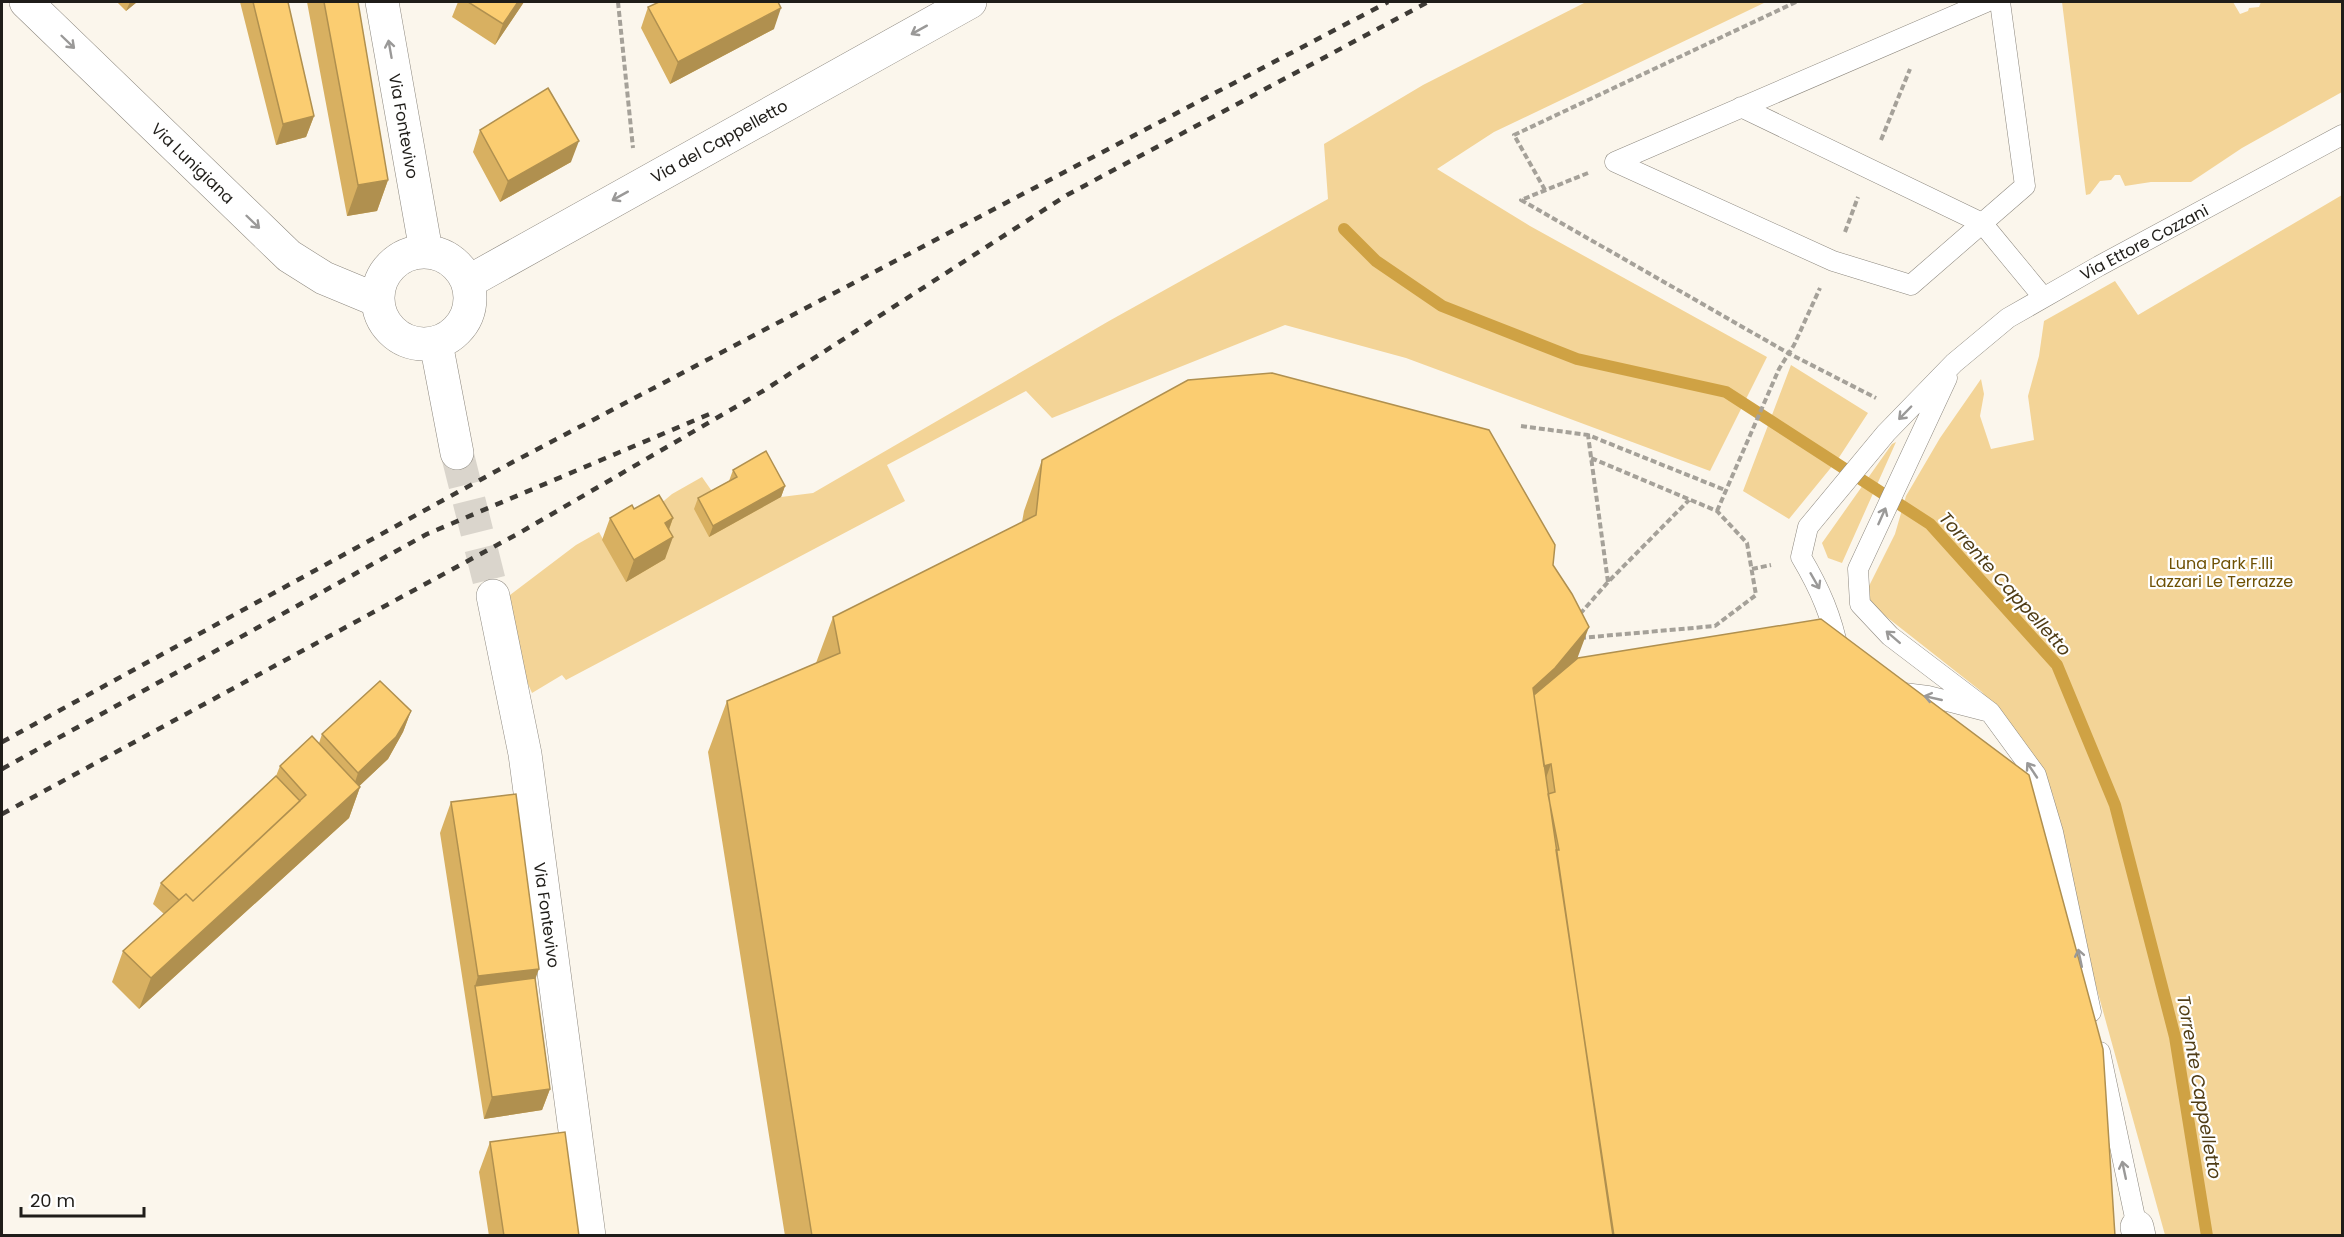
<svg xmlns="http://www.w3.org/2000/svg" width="2344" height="1237" viewBox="0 0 2344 1237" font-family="Poppins,sans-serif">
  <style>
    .green { fill: #f3d497 }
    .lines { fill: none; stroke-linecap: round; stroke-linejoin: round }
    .stream { stroke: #cfa244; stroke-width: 12 }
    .street-tunnel { stroke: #dad5cc; stroke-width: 33; stroke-dasharray: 33 16; stroke-linecap: butt }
    .lane-casing { stroke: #8d887f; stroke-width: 21 }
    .street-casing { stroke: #8d887f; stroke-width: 34 }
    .secondary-casing { stroke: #8d887f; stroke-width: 34 }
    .path { stroke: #a5a199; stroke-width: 4; stroke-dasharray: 6 3; stroke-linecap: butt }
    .lane { stroke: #fff; stroke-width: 20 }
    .street { stroke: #fff; stroke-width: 33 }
    .secondary { stroke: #fff; stroke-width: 33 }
    .rail { stroke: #3e3b36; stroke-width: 4.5; stroke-dasharray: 8 8; stroke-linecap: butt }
    .wall { fill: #d8b061 }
    .shaded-wall { fill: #b0904f }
    .building { fill: #fbcd71; stroke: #b0904f; stroke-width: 1.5 }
    .oneway { stroke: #9a9998 }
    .labels { text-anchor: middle; stroke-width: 4.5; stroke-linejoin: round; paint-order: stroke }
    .street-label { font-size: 16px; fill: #1f1d19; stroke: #fff }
    .park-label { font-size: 16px; fill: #6f5104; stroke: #fff }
    .water-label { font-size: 18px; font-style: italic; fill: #503d16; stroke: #fff }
  </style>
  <rect width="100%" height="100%" fill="#fbf6ec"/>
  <path class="green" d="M1586,2h180l-272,130 -57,37 93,57 237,131 -57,114 -304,-113 -121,-33 -233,93 -26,-27 -139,74 18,36 -339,179 -4,-5 -30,18 -17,-39 -13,-53 74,-56 23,-13 27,49 33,-76 13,-11 30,-17 14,20 -7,39 72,-39 32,-4 296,-172 219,-122 -4,-55 99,-59z
    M2062,2h171l7,12 8,-3 1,-3 10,-1 2,-5h81v90l-100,56 -51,34h-40l-26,4 -5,-11h-5l-4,5 -11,1 -10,13 -4,1z
    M2342,195v1040h-177l-72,-260 -40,-180 -71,-103 -108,-85 -8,-15 29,-58 11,-38 34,-58 41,-59 3,15 -4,22 11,33 43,-9 -6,-44 11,-40 5,-35 71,-40 23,34z
    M1791,365l77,48 -30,46 -49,60 -46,-28z
    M1896,442l-54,121 -14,-5 -6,-15 70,-99z"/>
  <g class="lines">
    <path class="stream" d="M1344,229l32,32 66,45 135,53 149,33 204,132 127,141 58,140 60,232 32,199"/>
    <path class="street-tunnel" d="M457,453l36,143"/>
    <defs>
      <path id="lane" d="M1986,2l-371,160 218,99 78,24 114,-99 -25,-184
        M1741,107l241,116 61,74
        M1947,378l-89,191 2,35 30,32 100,76 46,63 17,57 38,180
        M1839,653c-7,-36 -19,-64 -38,-96l7,-30 78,-94 68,-70 54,-45 91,-52 243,-131
        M1896,692l32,4 62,16
        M2100,1052l37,175"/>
      <path id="street" d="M26,2l263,254 35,22 53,22
        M382,2l44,249
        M378 298a46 46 0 1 1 92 0a46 46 0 1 1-92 0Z
        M468,282l502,-280
        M436,343l21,110
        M493,596l32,158 64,482"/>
      <path id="secondary" d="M2137,1227l2,9"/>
    </defs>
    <use href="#lane" class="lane-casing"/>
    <use href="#street" class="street-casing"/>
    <use href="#secondary" class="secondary-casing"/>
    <path class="path" d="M618,2l15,146
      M1881,140l29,-71
      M1588,173l-67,27 267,153 88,45
      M1545,190l-31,-55 282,-133
      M1845,232l13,-35
      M1521,426l67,9
      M1717,511l62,-142 15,-24 26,-57
      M1752,569l19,-4
      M1608,582l-20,-147 137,55
      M1580,614l28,-32 81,-82
      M1580,638l135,-12 41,-31 -9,-52 -30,-32 -126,-53"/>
    <use href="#lane" class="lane"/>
    <use href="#street" class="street"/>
    <use href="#secondary" class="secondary"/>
    <path class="rail" d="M2,742l509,-279 877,-461
      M2,769l425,-235 285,-121
      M2,814l519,-282 242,-141 304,-196 361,-193"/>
  </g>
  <path class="wall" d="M117,2h20l-11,9z
    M240,2h48l26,114 -8,21 -30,8z
    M307,2h51l30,178 -11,31 -30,5z
    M458,2h66l-29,43 -43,-28z
    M648,7l126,22 -104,55 -29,-56z
    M480,130l91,32 -71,40 -27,-50z
    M1042,460l511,105 25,94 537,577h-1330l-77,-484 19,-51 89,-38 17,-46 189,-95 2,-11z
    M733,470l52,16 -4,11 -72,40 -15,-28 4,-11 31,-17z
    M634,509l39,9 -4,12 -4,29 -39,23 -24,-42 8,-22z
    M411,711l-8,21 -15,27 -29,27 1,1 -11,31 -210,191 -27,-27 11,-31 41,-37 -11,-10 8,-21 115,-107 4,-10 39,-23 3,-9z
    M451,802l84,176 15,111 -8,21 -58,9 -44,-286z
    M490,1142l89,94h-90l-10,-64z"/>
  <path class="shaded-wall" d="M130,2h7l-11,9z
    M518,2h6l-29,43 8,-21z
    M781,8l-7,21 -104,55 8,-22z
    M314,116l-8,21 -30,8 7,-21z
    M579,141l-8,21 -71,40 8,-21z
    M388,180l-11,31 -30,5 11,-31z
    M785,486l-4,11 -72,40 4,-11z
    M673,518l-8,22v-17z
    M673,537l-8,22 -39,23 8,-22z
    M1589,627l-19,51 -34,42 -3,-32z
    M411,711l-8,21 -15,27 -37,35 7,-21z
    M1551,764l-14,39 1,-35z
    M360,787l-11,31 -210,191 12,-31z
    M539,969l-11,30 -53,-13 3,-10z
    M550,1089l-8,21 -58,9 8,-22z"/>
  <path class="building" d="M253,2h35l26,114 -31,8z
    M324,2h34l30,178 -30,5z
    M468,2h50l-15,22z
    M659,2h119l3,6 -103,54 -30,-55z
    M548,88l31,53 -71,40 -28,-51z
    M1272,373l217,57 66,115 -2,20 19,29 17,33 -34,41 -22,20 80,548h-801l-85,-535 113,-48 -7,-36 203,-102 6,-55 146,-80z
    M766,451l19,35 -72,40 -15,-28 39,-21 -4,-7z
    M659,495l14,23 -8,5 8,14 -39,23 -24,-42 22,-13 2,4z
    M1821,619l208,156 74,274 12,187h-501l-58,-386h3l-11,-56 7,-2 -4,-28 -7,2 -10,-71 44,-37z
    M380,681l31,30 -15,26 -38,36 -36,-39z
    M312,736l48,51 -209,191 -28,-27 63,-57 7,7 113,-106 -26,-29z
    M276,776l24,25 -107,100 -7,-7 -7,6 -18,-17z
    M516,794l23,175 -61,7 -27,-174z
    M535,978l15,111 -58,8 -17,-111z
    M565,1132l14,104h-75l-14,-94z"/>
  <defs><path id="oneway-shaft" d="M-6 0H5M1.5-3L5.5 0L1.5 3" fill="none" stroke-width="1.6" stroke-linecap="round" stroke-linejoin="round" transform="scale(1.5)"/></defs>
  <g class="oneway">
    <use href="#oneway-shaft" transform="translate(919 30) rotate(151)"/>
    <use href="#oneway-shaft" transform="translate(68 42) rotate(44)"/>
    <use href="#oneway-shaft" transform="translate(390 49) rotate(-100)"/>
    <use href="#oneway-shaft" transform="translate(620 196) rotate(151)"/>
    <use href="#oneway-shaft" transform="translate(253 222) rotate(44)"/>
    <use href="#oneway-shaft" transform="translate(1905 413) rotate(134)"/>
    <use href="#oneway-shaft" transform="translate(1882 516) rotate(-66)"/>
    <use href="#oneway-shaft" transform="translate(1815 581) rotate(60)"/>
    <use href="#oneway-shaft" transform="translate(1893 637) rotate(-139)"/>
    <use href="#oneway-shaft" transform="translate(1933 698) rotate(-167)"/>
    <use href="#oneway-shaft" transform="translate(2032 770) rotate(-124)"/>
    <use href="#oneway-shaft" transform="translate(2080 958) rotate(-102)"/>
    <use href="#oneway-shaft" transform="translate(2124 1170) rotate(-102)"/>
  </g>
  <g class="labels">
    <g class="street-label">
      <text transform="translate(404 126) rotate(80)" y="6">Via Fontevivo</text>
      <text transform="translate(719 141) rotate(-29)" y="6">Via del Cappelletto</text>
      <text transform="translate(193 163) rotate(44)" y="6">Via Lunigiana</text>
      <text transform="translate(2144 242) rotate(-28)" y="6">Via Ettore Cozzani</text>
      <text transform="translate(547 915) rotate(82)" y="6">Via Fontevivo</text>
    </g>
    <g class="park-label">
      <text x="2221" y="569">Luna Park F.lli<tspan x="2221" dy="18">Lazzari Le Terrazze</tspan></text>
    </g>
    <g class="water-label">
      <text transform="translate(2005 584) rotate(48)" y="6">Torrente Cappelletto</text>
      <text transform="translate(2199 1087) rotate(80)" y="6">Torrente Cappelletto</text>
    </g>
  </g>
  <rect width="2344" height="1237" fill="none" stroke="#1f1d19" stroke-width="6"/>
  <path d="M21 1207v9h123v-9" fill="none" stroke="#1f1d19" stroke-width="3"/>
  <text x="30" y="1207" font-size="18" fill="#1f1d19" stroke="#ffffff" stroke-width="4.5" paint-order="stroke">20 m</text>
</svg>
